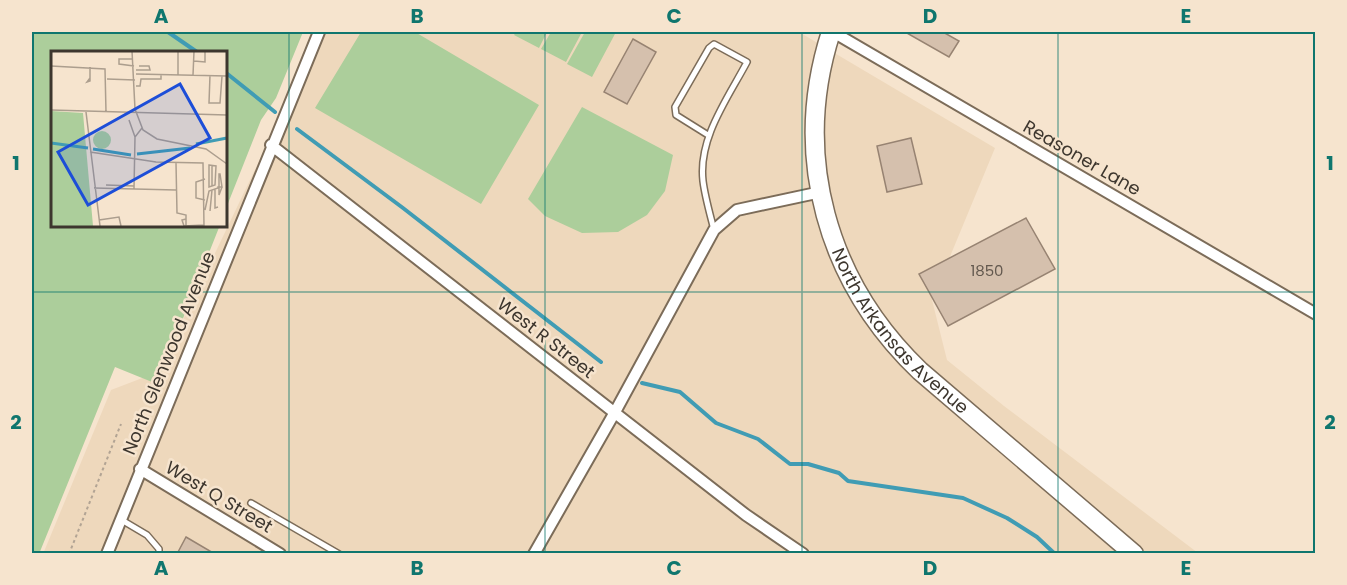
<svg xmlns="http://www.w3.org/2000/svg" width="1347" height="585" viewBox="0 0 1347 585" font-family="Poppins,sans-serif">
  <style>
    .built { fill: #eed8bc }
    .green { fill: #acce9b }
    .lines { fill: none; stroke-linecap: round; stroke-linejoin: round }
    .stream { stroke: #409cb4; stroke-width: 4 }
    .building { fill: #d5c0ad; stroke: #978372; stroke-width: 1.5 }
    .service-casing { stroke: #7c6c59; stroke-width: 8 }
    .minor-casing { stroke: #7c6c59; stroke-width: 14 }
    .trunk-casing { stroke: #7c6c59; stroke-width: 21 }
    .path { stroke: #b2a494; stroke-width: 2; stroke-dasharray: 3 3; stroke-linecap: butt }
    .service { stroke: #fff; stroke-width: 5 }
    .minor { stroke: #fff; stroke-width: 10 }
    .trunk { stroke: #fff; stroke-width: 18 }
    .grid { fill: none; stroke: #0f766e; stroke-width: 1.5; stroke-opacity: 0.55 }
    .labels { text-anchor: middle; stroke-width: 5; stroke-linejoin: round; paint-order: stroke }
    .number-label { font-size: 15px; fill: #63584e }
    .street-label { font-size: 18px; fill: #3d362e; stroke: #f6e4ce }
    .inset-river { fill: none; stroke: #409cb4; stroke-width: 3 }
    .inset-road { fill: none; stroke: #ac9e8e; stroke-width: 1.5 }
    .view { fill: #1d4ed8; fill-opacity: 0.15; stroke: #1d4ed8; stroke-width: 3 }
    .inset-edge { fill: none; stroke: #3d362e; stroke-width: 3 }
    .neatline { fill: none; stroke: #0f766e; stroke-width: 2 }
    .grid-label { font-size: 20px; text-anchor: middle; font-weight: bold; fill: #0f766e }
  </style>
  <rect width="100%" height="100%" fill="#f6e4ce"/>
  <path class="built" d="M321,32h478l196,116 -63,152 15,60 57,46 194,147 -1155,1 68,-164 47,-18z"/>
  <path class="green" d="M32,32h271l-27,66 -15,22 -36,91v-159h-173v173h168l-63,159 -42,-17 -76,187 -7,-1z
    M361,32h54l124,73 -58,99 -166,-96z
    M516,32h31l-8,16 -25,-13z
    M551,32h31l-16,30 -25,-13z
    M585,32h31l-24,45 -25,-13z
    M582,107l91,48 -8,36 -18,24 -29,17 -36,1 -37,-17 -17,-17z"/>
  <g class="lines">
    <path class="stream" d="M168,32l29,20
      M225,72l50,40
      M297,129l106,79 198,154
      M642,383l38,9 36,31 42,16 32,25h18l31,9 9,8 115,17 44,20 30,19 18,17"/>
  </g>
  <path class="building" d="M905,32h38l16,9 -10,16z
    M633,39l23,13 -29,52 -23,-12z
    M911,138l11,46 -35,8 -10,-46z
    M1026,218l29,51 -107,57 -29,-52z
    M186,537l29,17h-38z"/>
  <g class="lines">
    <defs>
      <path id="service" d="M708,135l-32,-20 -1,-8 34,-59 5,-4 33,18c-19,36 -49,76 -44,119 2,16 7,33 11,49
        M251,503l88,51
        M120,519l27,16 12,14v5"/>
      <path id="minor" d="M833,32l483,282
        M271,145l475,370 57,39
        M140,469l140,85
        M107,554l212,-522
        M534,554l81,-142 99,-182 23,-20 84,-18"/>
      <g id="trunk">
        <path id="s1" d="M831,32c-40,124 -4,250 89,339l214,183"/>
      </g>
    </defs>
    <use href="#service" class="service-casing"/>
    <use href="#minor" class="minor-casing"/>
    <use href="#trunk" class="trunk-casing"/>
    <path class="path" d="M69,554l52,-130"/>
    <use href="#service" class="service"/>
    <use href="#minor" class="minor"/>
    <use href="#trunk" class="trunk"/>
  </g>
  <path class="grid" d="M289,32v522M545,32v522M802,32v522M1058,32v522M32,292h1284"/>
  <g class="labels">
    <g class="number-label">
      <text x="987" y="276">1850</text>
    </g>
    <g class="street-label">
      <text transform="translate(1082 158) rotate(30)" y="6">Reasoner Lane</text>
      <text dy="6" stroke="none"><textPath href="#s1" startOffset="326">North Arkansas Avenue</textPath></text>
      <text transform="translate(546 338) rotate(38)" y="6">West R Street</text>
      <text transform="translate(169 353) rotate(-68)" y="6">North Glenwood Avenue</text>
      <text transform="translate(219 497) rotate(31)" y="6">West Q Street</text>
    </g>
  </g>
  <g transform="translate(51 51)">
    <rect width="176" height="176" fill="#f6e4ce"/>
    <path d="M0,60l32,2 10,113h-42zM42 89a9 9 0 1 1 18 0a9 9 0 1 1-18 0Z" fill="#acce9b"/>
    <path class="inset-river" d="M0,92l37,5M145,93l31,-6M42,98l38,6M86,103l53,-6"/>
    <path class="inset-road" d="M81,0l3,58 8,21 14,9 49,10 21,15M82,8h-14v5l15,2M143,10l11,1v-11M0,15l54,3 1,43M39,16v14l-3,1 3,-4M85,19h14l-1,-4h-10M85,23l91,2M127,24v-24M142,24l1,-24M159,24l-1,28h11l2,-27M56,28l28,1M85,35h4l1,-7h20v-5M0,59l176,5M35,61l14,114M78,69l6,17M39,101l66,10 47,1 1,63M125,112l1,50 9,2v11M158,114l7,1 -1,19 -6,2zM55,134l28,1M161,135v-21M43,137l82,2M83,138l1,-52 7,-9M164,138v19l3,-1M154,149l-9,-2v-16l9,-3M154,159l4,-19 9,-3v-1h4l-2,-13h-1v21l3,-8M159,160l2,-21M135,168l-4,1 2,6 20,-1M48,169l20,-3 2,9"/>
    <path class="view" d="M129,33l30,54 -122,67 -30,-53z"/>
    <rect width="176" height="176" class="inset-edge"/>
  </g>
  <rect width="1347" height="585" fill="none" stroke="#f6e4ce" stroke-width="66"/>
  <rect x="33" y="33" width="1281" height="519" class="neatline"/>
  <g class="grid-label">
    <text x="161" y="23">A</text>
    <text x="417" y="23">B</text>
    <text x="674" y="23">C</text>
    <text x="930" y="23">D</text>
    <text x="1186" y="23">E</text>
    <text x="16" y="170">1</text>
    <text x="1330" y="170">1</text>
    <text x="16" y="429">2</text>
    <text x="1330" y="429">2</text>
    <text x="161" y="575">A</text>
    <text x="417" y="575">B</text>
    <text x="674" y="575">C</text>
    <text x="930" y="575">D</text>
    <text x="1186" y="575">E</text>
  </g>
</svg>
